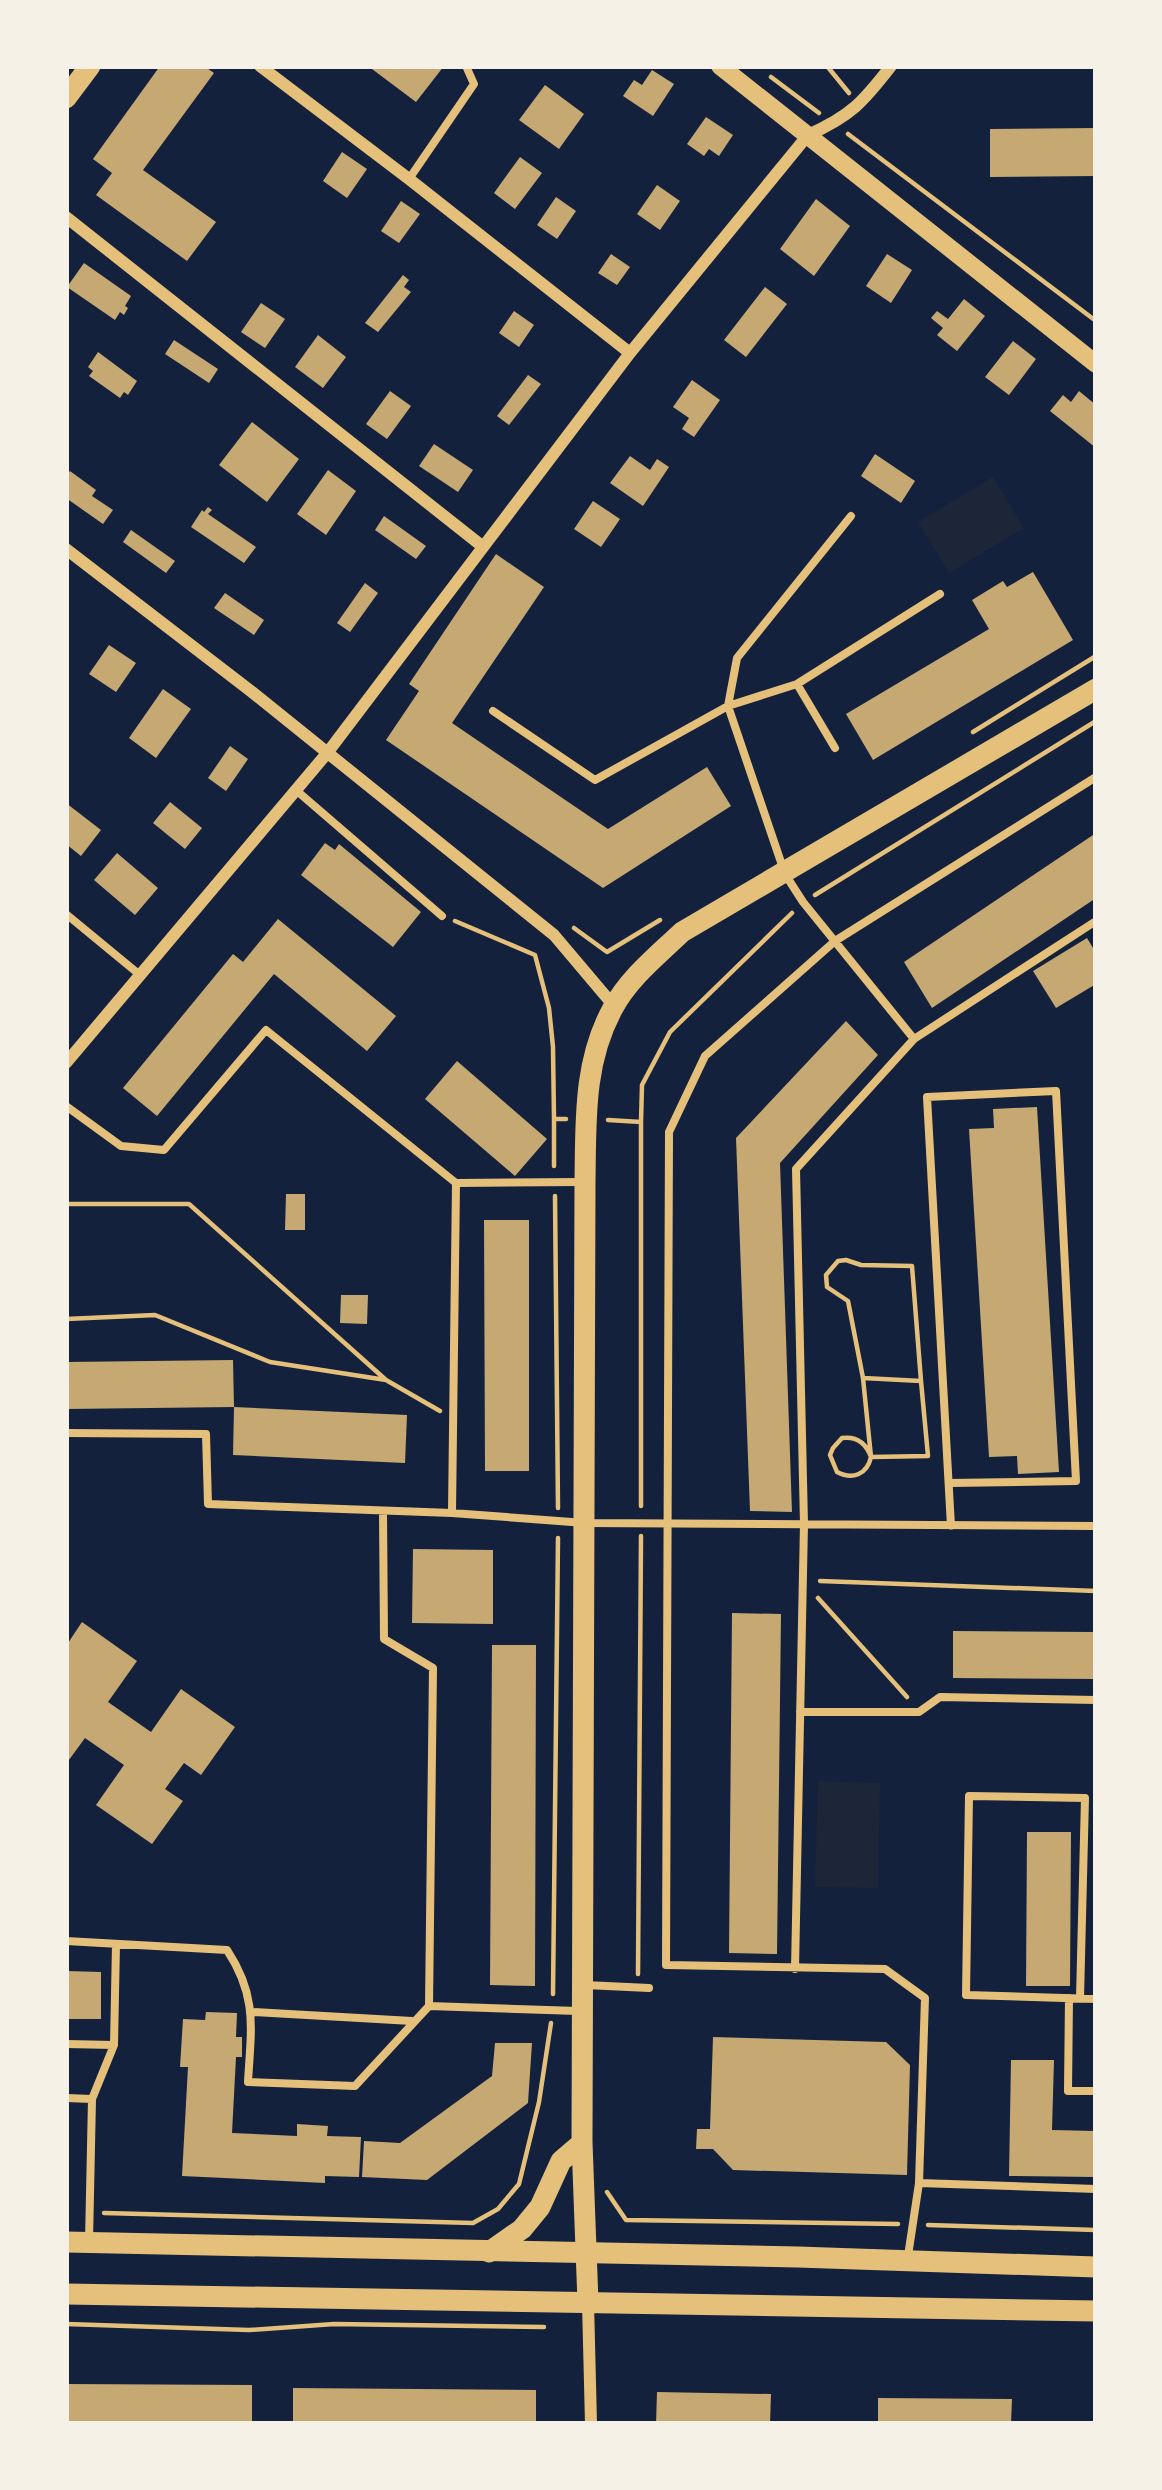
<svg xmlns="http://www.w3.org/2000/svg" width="1162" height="2490" viewBox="0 0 1162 2490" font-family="Manrope,sans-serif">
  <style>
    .green { fill: #1d2539 }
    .building { fill: #c6a872 }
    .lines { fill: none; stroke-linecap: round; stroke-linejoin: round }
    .path { stroke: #e5c07b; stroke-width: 4.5 }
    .service { stroke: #e5c07b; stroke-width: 8 }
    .minor { stroke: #e5c07b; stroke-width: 12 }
    .tertiary { stroke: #e5c07b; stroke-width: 18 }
    .secondary { stroke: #e5c07b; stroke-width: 21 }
    .primary { stroke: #e5c07b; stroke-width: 21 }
  </style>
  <rect width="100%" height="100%" fill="#14213d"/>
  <path class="green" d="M993,477l31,51 -75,45 -31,-51z
    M818,1781l62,2 -2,105 -63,-1z"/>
  <path class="building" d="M160,66h44l10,7 -71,97 73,52 -29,39 -91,-66 16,-22 -19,-14z
    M368,66h76l-28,36z
    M652,70l22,14 -21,32 -30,-20 11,-16 8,5z
    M545,85l39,29 -25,35 -40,-29z
    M706,117l27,18 -14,21 -10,-7 -5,7 -17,-12z
    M1096,128v48l-106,1v-48z
    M342,152l25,17 -20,29 -24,-17z
    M520,157l22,16 -27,36 -21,-16z
    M657,185l23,16 -20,29 -23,-16z
    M556,197l20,14 -19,28 -20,-14z
    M816,199l34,27 -36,50 -34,-27z
    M401,201l19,13 -21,29 -18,-12z
    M611,254l19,13 -13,18 -19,-12z
    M887,254l25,16 -21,33 -25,-17z
    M84,263l47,33 -6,10 3,2 -4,7 -4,-3 -5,8 -48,-33z
    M403,275l6,5 -5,7 7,5 -33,40 -13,-9z
    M765,287l22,17 -41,53 -22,-17z
    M964,299l21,17 -28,35 -20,-16 6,-7 -12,-10 6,-7 11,8z
    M261,303l24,16 -20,29 -24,-16z
    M514,311l20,14 -15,22 -20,-14z
    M318,335l28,22 -23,31 -28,-21z
    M174,340l44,29 -9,14 -44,-29z
    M1013,341l23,18 -27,36 -24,-18z
    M98,352l39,29 -9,14 -4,-3 -4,6 -31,-22 4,-5 -5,-4z
    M528,375l13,9 -32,41 -12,-9z
    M692,380l28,20 -26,37 -12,-8 7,-11 -16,-11z
    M390,391l21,15 -24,33 -21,-15z
    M1079,391l17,14v43l-46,-37 13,-16 8,7z
    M252,422l47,37 -32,43 -48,-37z
    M434,444l39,26 -15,22 -39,-26z
    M875,454l40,27 -14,22 -40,-27z
    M630,456l20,14 7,-11 12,8 -26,39 -33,-23z
    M328,470l28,21 -30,44 -29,-21z
    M70,471l26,19 -4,6 21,14 -10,14 -37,-26v-22z
    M593,501l27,18 -19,28 -27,-18z
    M208,507l4,3 -4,4 48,33 -12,16 -53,-36 11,-17 2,2z
    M384,516l42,30 -10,13 -41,-29z
    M131,530l44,31 -9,12 -43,-31z
    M496,554l48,33 -92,136 156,106 99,-62 24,39 -128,82 -217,-148 33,-49 -10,-7z
    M1033,572l40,68 -200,120 -27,-46 143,-85 -17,-29 31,-19 4,6z
    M365,583l13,10 -28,39 -13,-9z
    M225,593l39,27 -10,15 -40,-27z
    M109,645l27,18 -20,29 -27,-18z
    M163,689l28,20 -35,49 -27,-20z
    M230,746l18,13 -22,32 -18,-13z
    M170,802l32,26 -17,21 -32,-26z
    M66,803l35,27 -20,26 -15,-12z
    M1096,833v65l-164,110 -28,-46z
    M325,843l10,7 4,-6 82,68 -28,35 -92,-72z
    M117,853l41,35 -23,27 -41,-35z
    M278,919l118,97 -29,35 -93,-77 -117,142 -34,-28 110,-134 10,8z
    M1087,938l9,15v31l-40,24 -23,-37z
    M846,1021l32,34 -98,108 12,349 -42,-1 -14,-373z
    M457,1061l90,78 -32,37 -90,-77z
    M1037,1107l22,365 -41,2 -1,-18 -28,1 -20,-328 25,-1 -1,-19z
    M286,1194h19v36h-20z
    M484,1220h45v251h-44z
    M341,1295h27l-1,29 -27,-1z
    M233,1360l1,47 -168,2v-47z
    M234,1407l173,8 -2,48 -172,-8z
    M413,1549l80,1v74l-81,-1z
    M732,1613l49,1 -4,340 -48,-1z
    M82,1622l55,39 -29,41 43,30 30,-43 54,38 -34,48 -17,-12 -19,26 18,12 -31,43 -56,-39 28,-40 -39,-27 -19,26v-118z
    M953,1631l143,1v47l-143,-1z
    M492,1645h44l-1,341 -45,-1z
    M1027,1832h44l-1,154h-44z
    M66,1971l35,1v47h-35z
    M206,2012l31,1 -1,24h6v20h-6l-4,76 65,3v-12l31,2 -1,10 34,1 -2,40 -34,-1v7l-143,-7 6,-109h-8l3,-48 22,1z
    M713,2037l173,5 24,23 -3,110 -174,-5 -20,-21h-17l1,-20h13z
    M495,2043h37l-4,60 -101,77 -65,-3 2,-36 36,2 92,-67z
    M1011,2060h43l-2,70 44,1v46l-87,-1z
    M66,2384l186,1v39h-186z
    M293,2388l243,2v34h-243z
    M657,2392l114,2 -1,30h-114z
    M878,2398l134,1 -1,25h-133z"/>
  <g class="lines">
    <path class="path" d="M827,66l22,27
      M771,77l48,36
      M848,134l248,187
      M973,732l123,-76
      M815,895l281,-174
      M455,921l80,34 14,53 4,39 1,72
      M574,928l33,24 53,-32
      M608,1120l33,2 1,-37 28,-53 122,-119
      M641,1122v384
      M554,1166v-47h12
      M555,1196l3,312
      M66,1204h123l197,176 54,31
      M66,1319l89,-4 115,47 116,18
      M863,1378l58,3
      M921,1381l-9,-115 -51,-1 -15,-5 -8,1 -12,14 1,12 21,14 15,77 8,79c-5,-14 -14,-21 -29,-19l-9,10 -3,7 7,17c15,8 30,3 34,-15l57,-1 -7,-75
      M820,1581l276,10
      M818,1598l89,99
      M638,1974l3,-438
      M553,1994l5,-456
      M607,2192l19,28 272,4
      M104,2213l369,10 25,-14 21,-25 20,-82 12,-79
      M928,2225l168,5
      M66,2324l183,6 85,-6 210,3"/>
    <path class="service" d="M409,179l65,-95 -8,-18
      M851,516l-114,142 -9,48 57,168 18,28 111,137
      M797,684l38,64
      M493,711l102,69 133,-74 69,-22 143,-90
      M297,791l145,125
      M66,914l74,61
      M66,1106l55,40 43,4 102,-120 190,153
      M66,1433l140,1 2,70 244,9 133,10 511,3
      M950,1483l126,-2 -20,-390 -129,6 24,429
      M383,1511l1,128 49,29 -4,338
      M452,1513l4,-330 125,-1
      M800,1712h119l21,-15 156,3
      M66,1941l161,9c31,47 24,79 21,132l107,4 74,-80 149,5
      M795,1969l9,-445 -8,-355 118,-130 182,-118
      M585,1985l64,3
      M1069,1998l-1,93h28
      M1080,1998l5,-200 -116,-2 -3,199 130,4
      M252,2012l160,9
      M66,2044l48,1
      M66,2098l26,1
      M919,2183l6,-185 -40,-29 -219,-4 3,-833 36,-76 130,-115 261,-164
      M89,2241l3,-142 22,-54 2,-101
      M908,2256l11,-73 177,6"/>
    <path class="minor" d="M260,66l149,113 221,174
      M66,217l416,329
      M66,549l186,143 302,243 60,71
      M66,1063l262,-311 302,-399 178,-218c43,-19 55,-33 83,-69
      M588,2302l3,122"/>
    <path class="tertiary" d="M720,66l376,298"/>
    <path class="secondary" d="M66,98l24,-32
      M489,2252l33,-23 18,-22 21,-46 21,-18
      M588,2302l-6,-159 3,-961c1,-60 -2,-120 28,-174 16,-30 45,-53 69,-76l414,-243"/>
    <path class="primary" d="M66,2242l732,15 298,10
      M66,2294l1030,17"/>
  </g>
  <rect width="1162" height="2490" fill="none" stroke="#f6f1e7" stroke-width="138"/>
</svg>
